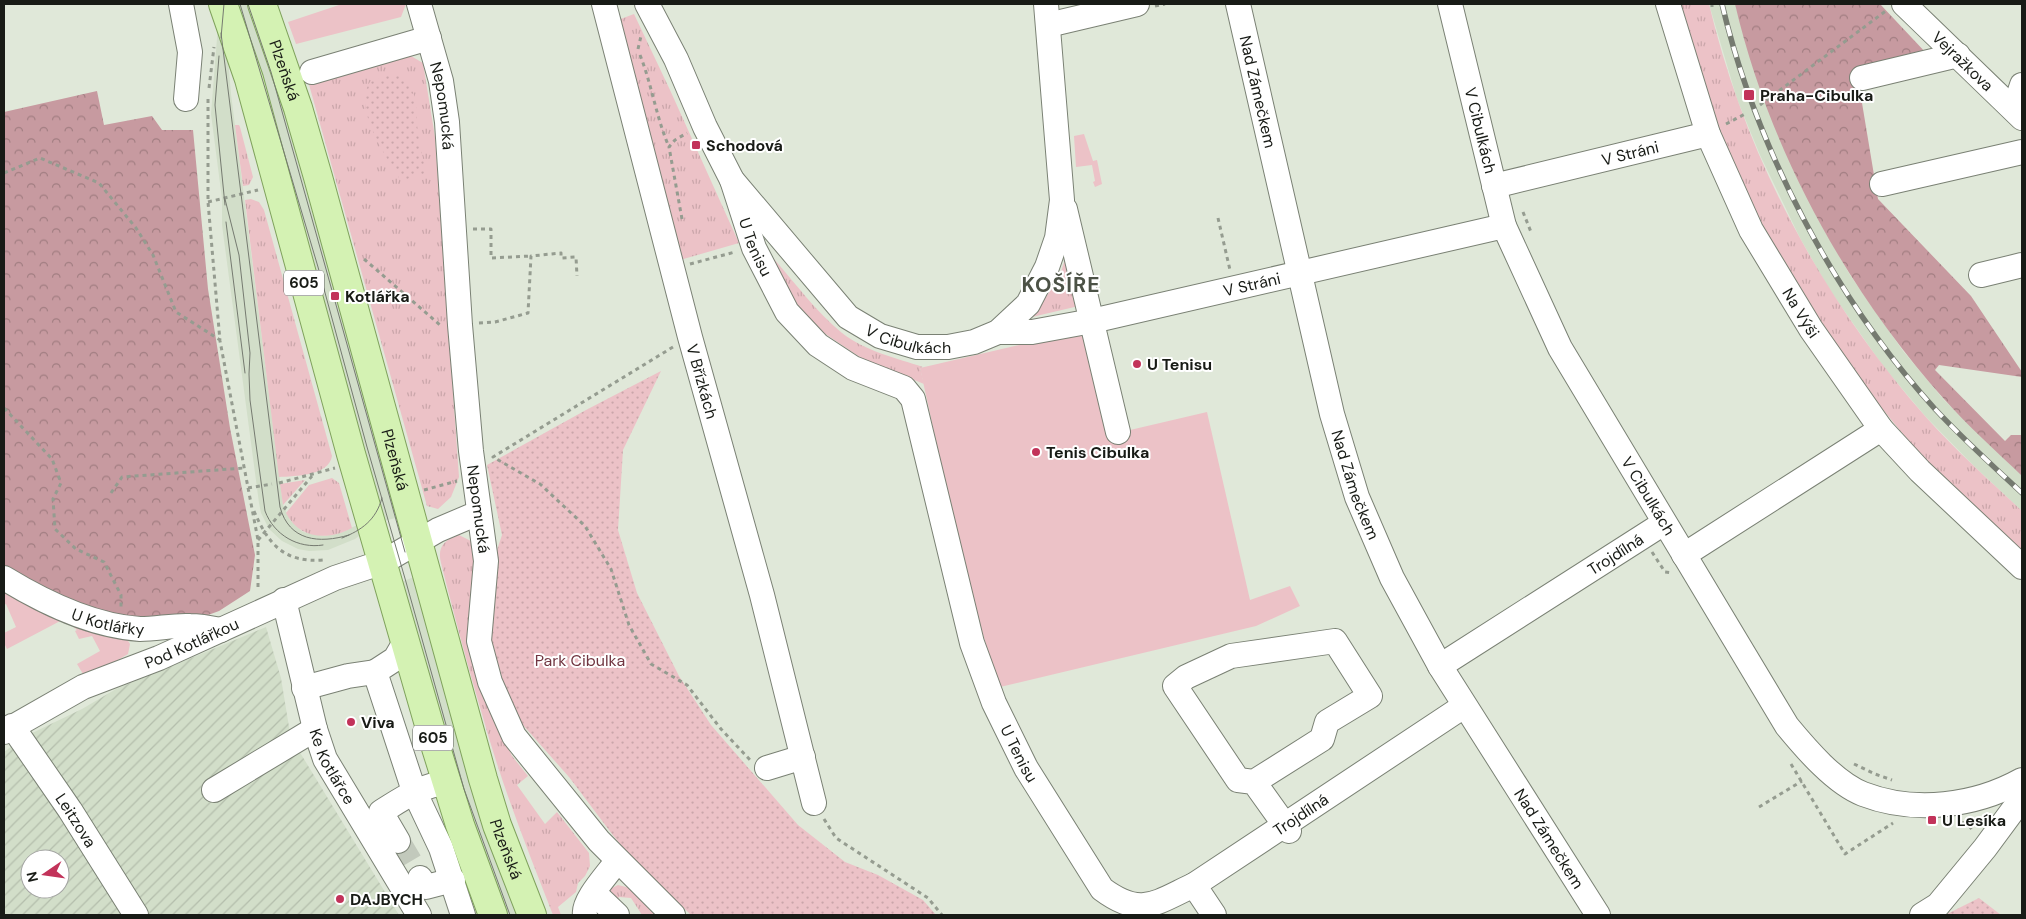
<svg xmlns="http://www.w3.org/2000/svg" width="2026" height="919" viewBox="0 0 2026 919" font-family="'DM Sans',sans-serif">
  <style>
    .built { fill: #d2dec9 }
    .industrial { fill: url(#industrial-furrows); fill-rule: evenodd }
    .grass { fill: url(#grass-tufts) }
    .forest { fill: url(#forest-crowns) }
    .park { fill: url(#park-dots) }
    .garden { fill: #ecc2c7 }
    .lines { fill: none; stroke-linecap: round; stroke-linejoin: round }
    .minor-tunnel { stroke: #c2c9bc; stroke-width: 24; stroke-dasharray: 24 12; stroke-linecap: butt }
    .minor-casing { stroke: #7a8174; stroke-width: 26 }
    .major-casing { stroke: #7fa25c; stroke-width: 30 }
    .path { stroke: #959c90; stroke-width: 3; stroke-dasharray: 4 4; stroke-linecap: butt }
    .minor { stroke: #fff; stroke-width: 24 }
    .major { stroke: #d4f2b3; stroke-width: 28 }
    .tram { stroke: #757a70; stroke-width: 1 }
    .rail-casing { stroke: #757a70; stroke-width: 5.5 }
    .rail { stroke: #fff; stroke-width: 4; stroke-dasharray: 11; stroke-linecap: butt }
    .poi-dot { fill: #c2335a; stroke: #fff; stroke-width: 2 }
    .labels { text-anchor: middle; stroke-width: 4; stroke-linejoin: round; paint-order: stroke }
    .shield { fill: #fff; stroke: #5d5f5c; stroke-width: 1 }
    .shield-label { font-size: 15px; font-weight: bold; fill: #181b16 }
    .street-label { font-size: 16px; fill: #181b16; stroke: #fff }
    .poi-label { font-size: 16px; font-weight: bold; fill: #181b16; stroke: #fff; text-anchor: start }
    .park-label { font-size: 16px; fill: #713641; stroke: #fff }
    .district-label { font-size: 21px; font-weight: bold; letter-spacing: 1px; fill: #4c5246; stroke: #fff }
  </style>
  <defs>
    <pattern id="industrial-furrows" width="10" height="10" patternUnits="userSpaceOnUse" patternTransform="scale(1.25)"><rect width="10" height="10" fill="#d2dec9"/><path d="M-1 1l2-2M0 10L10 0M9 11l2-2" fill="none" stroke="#b4beac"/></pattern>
    <pattern id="grass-tufts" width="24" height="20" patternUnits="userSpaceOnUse" patternTransform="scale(1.25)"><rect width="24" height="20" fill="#ecc2c7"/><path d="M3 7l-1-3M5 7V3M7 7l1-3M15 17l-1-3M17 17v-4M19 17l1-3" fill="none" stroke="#caa6aa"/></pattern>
    <pattern id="forest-crowns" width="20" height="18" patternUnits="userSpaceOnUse" patternTransform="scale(1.25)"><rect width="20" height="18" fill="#c79aa0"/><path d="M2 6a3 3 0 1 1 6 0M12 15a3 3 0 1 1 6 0" fill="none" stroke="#a17d81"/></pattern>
    <pattern id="park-dots" width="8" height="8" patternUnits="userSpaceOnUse" patternTransform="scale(1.25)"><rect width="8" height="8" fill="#ecc2c7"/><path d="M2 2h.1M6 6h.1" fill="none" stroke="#caa6aa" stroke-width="1.8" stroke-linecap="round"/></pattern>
  </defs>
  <rect width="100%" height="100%" fill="#e0e8d9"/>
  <path class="built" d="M235,4h18l150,512 -23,6z
    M1709,4h26l26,86 36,87 25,49 28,49 53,76 41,49 78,76v35l-48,-45 -48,-49 -43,-51 -54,-77 -29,-51 -40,-83 -23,-56z
    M219,13l7,21 5,60 52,411 7,15 13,12 22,4 18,-4 18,-9 2,10 -8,6 -27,11 -19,1 -11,-2 -16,-8 -13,-12 -8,-16 -2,-10 -37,-278v-26l-11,-85z
    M414,577l108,338h-18l-31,-84 -72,-249z"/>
  <path class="industrial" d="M266,627l15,51 9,55 3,8 106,174h-395v-163l20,-15 58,-28 34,-20zM30,859h30v30h-30z"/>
  <path class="grass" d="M1679,4h30c36,152 113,295 216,412 30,34 64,64 97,95v40l-98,-91 -70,-86 -92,-144 -30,-63 -42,-111z
    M634,14l36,76 69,153 -59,17 -62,-240z
    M411,56l12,7 12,74 24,340 -8,20 -13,12 -11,-3 -119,-425z
    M235,125h4l1,2 13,50 -4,8 -6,1z
    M251,199l8,3 5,8 68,246c-3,20 -37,20 -53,21l-34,-277z
    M1068,250l15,55 -51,12 27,-39z
    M774,259c22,25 42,53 68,74 23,18 54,25 81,34l-3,1 4,16 -63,-26 -37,-25 -30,-31 -23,-41z
    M332,478l7,5 13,45c-24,13 -53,11 -66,-15l23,-28z
    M305,480l-22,25 -3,-21z
    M459,535l14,7 20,173 19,41 16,20 -11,9 28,39 12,-12 32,41 1,13 -5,10 -7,7 -2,9 -18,15 3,8h-8c-26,-66 -52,-132 -71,-201 -15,-50 -28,-100 -41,-151 -4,-16 3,-23 18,-28z
    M618,885l12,3 29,27h-17l-11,-17 -12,-1 -2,4 -8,-9 3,-4z"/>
  <path class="forest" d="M1735,4h145l47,50 -64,15 -7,-2 22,132 93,97 51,76v5l-83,-12 -4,5 70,71 6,-6h11v41c-26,-25 -54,-50 -78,-77 -99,-111 -175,-250 -209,-395z
    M97,91l7,34 48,-9 10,14h31l15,159 22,139 25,127 -5,36 -31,20 -30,11 -81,-7 -51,-19 -53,-26v-458z"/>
  <path class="park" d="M402,75c15,19 14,25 15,48 1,16 6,34 9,50l-25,8c-14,-23 -49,-73 -31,-99l16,-6z
    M661,371l-38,79 -5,80 19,63 42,83 32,49 87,100 47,37 33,13 45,25 13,15h-245l-62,-60 -17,-21 -43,-57 -47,-53 -23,-43 -9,-44 3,-75 9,-27 -15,-70 99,-55z
    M1979,898l22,17h-56z"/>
  <path class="garden" d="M342,4h64l-5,13 -105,27 -8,-22z
    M1084,134l9,27 4,-1 5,24 -7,3 -2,-5 2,-1 -3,-16 -16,2 -2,-31z
    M1088,329l25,105 94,-22 43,188 40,-14 10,20 -44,20 -256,61c-36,-103 -56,-212 -80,-319z
    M4,590l123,49 3,5 -2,10 -42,25 -9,-15 23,-13 -8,-15 -13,3 -4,-8 2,-1 -13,-11 -57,30 -3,-6v-10l12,-6 -10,-23 -2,1z"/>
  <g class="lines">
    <path class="minor-tunnel" d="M398,841l22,37"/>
    <defs>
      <g id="minor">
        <path d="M181,4l9,48 -4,47"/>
        <path id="s1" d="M419,4l22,77 6,41 13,203 11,126 15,110 -7,80 11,41 24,54 85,105 74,74"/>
        <path id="s2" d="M604,4l86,333 72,258 52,208"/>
        <path id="s3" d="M647,4l29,55 29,68 27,53 116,137 32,19 37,11h31l26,-5 24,-10 30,-28 19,-37 10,-29 5,-38 -16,-196"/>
        <path id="s4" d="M1238,4l94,410 25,83 35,81 48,88 158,249"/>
        <path id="s5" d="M1450,4l54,222 56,122 227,378c19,23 48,57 76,68 52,20 112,12 159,-14"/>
        <path id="s6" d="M1668,4l40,130 43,96 60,99 70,100 39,42 102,96"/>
        <path id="s7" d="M1904,4l118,114"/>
        <path d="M1048,25l89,-21"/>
        <path d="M312,72l117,-34"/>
        <path d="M1862,78l96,-23"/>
        <path d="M2014,109l8,-24"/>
        <path id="s8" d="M732,180l22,68 33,64 31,33 35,23 51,20 9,11 59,244 22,60 32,65 76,121c39,29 53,14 92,-4l270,-179"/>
        <path d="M1882,184l140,-32"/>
        <path id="s9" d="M1494,186l214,-52"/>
        <path d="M1065,209l53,223"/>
        <path d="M1981,275l41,-10"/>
        <path id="s10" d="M998,332h34l60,-11 412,-95"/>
        <path d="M1684,555l197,-126"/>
        <path id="s11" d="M4,578c41,25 88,48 136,51 17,0 34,-4 50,-3 10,0 21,2 31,4"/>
        <path id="s12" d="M284,600l31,129 10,30 94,156"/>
        <path d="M405,642l-10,17 -20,13 39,119 27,57 22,67"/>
        <path id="s13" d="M1440,666l224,-143"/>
        <path d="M304,688l44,-12 27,-4"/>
        <path id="s14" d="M12,726l58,84 66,105"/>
        <path id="s15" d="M4,732l79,-45 76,-29 176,-80 48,-16 55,-32 40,-17"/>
        <path d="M767,768l36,-11"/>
        <path d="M1254,782l-16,-2 -63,-94 11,-9 45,-21 104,-15 35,55 -43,26 -5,17 -68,43 35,49"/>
        <path d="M214,790l101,-61"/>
        <path d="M398,841l-17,-29c21,-13 40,-27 66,-29"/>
        <path d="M420,878l6,9 27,-7"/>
        <path d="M1194,885l20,30"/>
        <path d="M594,893l23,22"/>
        <path d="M585,915c-3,-14 23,-41 32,-54"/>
        <path d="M1922,915l16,-10 47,-57 37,-50"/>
      </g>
      <g id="major">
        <path d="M223,4l26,75 102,375 81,281 28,90 33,90"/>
        <path id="s16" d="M262,4l36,104 20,69 165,602 14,46 35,90"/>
      </g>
    </defs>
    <use href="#minor" class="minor-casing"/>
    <use href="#major" class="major-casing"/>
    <path class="path" d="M1712,4v3
      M1155,6l10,-2
      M638,49l3,-13
      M640,55c12,30 16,62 29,92
      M209,88l5,-41
      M208,99v103l12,139 38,199v51
      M1760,105l127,-95
      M1726,124l19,-10
      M4,173l36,-15 59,25 37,45 17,27 23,57 44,28
      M208,202l50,-12
      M1523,212l8,20
      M1218,218l12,52
      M682,219l-13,-72 6,-7 12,-7
      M473,229h18v29l40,-2
      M364,259l76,66
      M690,264l45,-12
      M479,323l16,-1 33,-9 3,-57 30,-3v5l15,-1 1,19
      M673,347l-180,110 47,27 45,42 26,43 18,56 22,39 36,21 34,44 30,32
      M4,408l48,51 9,24 -8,16 2,30 21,20 28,13 17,33v13
      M279,483l56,-15
      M248,488l24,-4
      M424,490l33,-9
      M111,493l11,-16 122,-9
      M254,511c14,33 30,52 69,49
      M258,540l54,-64
      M1652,552l13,20 8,1
      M1791,764l54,90 48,-31
      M1854,764l21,10 17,6
      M1759,807l43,-26
      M824,819l12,19 92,60 14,17
      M1962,822l8,5 4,5"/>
    <use href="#minor" class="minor"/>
    <use href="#major" class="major"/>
    <path class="tram" d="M240,4l78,263 49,180 39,135 58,207 46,126
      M248,4l23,68 134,480
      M221,33l59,474c9,34 39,37 69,28
      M221,38l3,-34
      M219,56l-4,49 10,100
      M225,199l14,56 11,98 -1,21 1,26 15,111c9,24 33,38 58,34
      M226,222l19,151
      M342,538c20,-8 34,-18 40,-40"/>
    <defs>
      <path id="rail" d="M1722,4c34,144 113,295 213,405 28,30 58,57 87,84"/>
    </defs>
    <use href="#rail" class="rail-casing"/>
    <use href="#rail" class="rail"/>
  </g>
  <g class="poi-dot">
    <rect x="1743" y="89" width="12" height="12" rx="2.5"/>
    <rect x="691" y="140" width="10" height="10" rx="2.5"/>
    <rect x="330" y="291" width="10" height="10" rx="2.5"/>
    <circle cx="1137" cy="364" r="5"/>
    <circle cx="1036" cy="452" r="5"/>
    <circle cx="351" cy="722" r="5"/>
    <rect x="1927" y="815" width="10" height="10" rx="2.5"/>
    <circle cx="340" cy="899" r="5"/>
  </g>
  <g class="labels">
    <g class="shield">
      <rect x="284" y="270.5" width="40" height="25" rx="4"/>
      <rect x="413" y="725.5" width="40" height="25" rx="4"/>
    </g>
    <g class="shield-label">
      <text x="304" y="288">605</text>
      <text x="433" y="743">605</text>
    </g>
    <g class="street-label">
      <text dy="6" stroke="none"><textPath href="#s7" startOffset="82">Vejražkova</textPath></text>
      <text dy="6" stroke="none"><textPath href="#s16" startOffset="70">Plzeňská</textPath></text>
      <text dy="6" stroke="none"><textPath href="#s4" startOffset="90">Nad Zámečkem</textPath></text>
      <text dy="6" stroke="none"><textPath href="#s1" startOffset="105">Nepomucká</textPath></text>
      <text dy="6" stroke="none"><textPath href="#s5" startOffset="130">V Cibulkách</textPath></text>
      <text dy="6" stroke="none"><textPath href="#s9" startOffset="140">V Stráni</textPath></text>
      <text dy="6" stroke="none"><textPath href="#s8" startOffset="71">U Tenisu</textPath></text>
      <text dy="6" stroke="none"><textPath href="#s10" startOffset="259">V Stráni</textPath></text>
      <text dy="6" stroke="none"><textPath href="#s6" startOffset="338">Na Výši</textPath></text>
      <text dy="6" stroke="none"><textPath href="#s3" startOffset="441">V Cibulkách</textPath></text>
      <text dy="6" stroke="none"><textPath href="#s2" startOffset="390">V Břízkách</textPath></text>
      <text dy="6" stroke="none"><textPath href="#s16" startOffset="475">Plzeňská</textPath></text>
      <text dy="6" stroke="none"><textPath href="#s4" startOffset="495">Nad Zámečkem</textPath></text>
      <text dy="6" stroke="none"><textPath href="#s5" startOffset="535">V Cibulkách</textPath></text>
      <text dy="6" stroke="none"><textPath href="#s1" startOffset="510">Nepomucká</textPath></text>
      <text dy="6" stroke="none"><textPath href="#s13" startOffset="208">Trojdílná</textPath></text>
      <text dy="6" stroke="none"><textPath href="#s11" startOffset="114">U Kotlářky</textPath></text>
      <text dy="6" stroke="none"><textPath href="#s15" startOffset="208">Pod Kotlářkou</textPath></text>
      <text dy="6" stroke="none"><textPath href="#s8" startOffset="671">U Tenisu</textPath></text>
      <text dy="6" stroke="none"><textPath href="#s12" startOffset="174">Ke Kotlářce</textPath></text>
      <text dy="6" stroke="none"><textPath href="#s8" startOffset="1058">Trojdílná</textPath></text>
      <text dy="6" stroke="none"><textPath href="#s14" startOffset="114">Leitzova</textPath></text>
      <text dy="6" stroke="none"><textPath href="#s4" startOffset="900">Nad Zámečkem</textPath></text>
      <text dy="6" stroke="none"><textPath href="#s16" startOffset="880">Plzeňská</textPath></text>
    </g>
    <g class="poi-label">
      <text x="1760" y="101">Praha-Cibulka</text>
      <text x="706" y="151">Schodová</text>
      <text x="345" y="302">Kotlářka</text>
      <text x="1147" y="370">U Tenisu</text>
      <text x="1046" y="458">Tenis Cibulka</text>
      <text x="361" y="728">Viva</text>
      <text x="1942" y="826">U Lesíka</text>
      <text x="350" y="905">DAJBYCH</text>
    </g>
    <g class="park-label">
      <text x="580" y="666">Park Cibulka</text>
    </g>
    <g class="district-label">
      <text x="1061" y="292">KOŠÍŘE</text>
    </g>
  </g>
  <rect width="2026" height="919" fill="none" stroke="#181b16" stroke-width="10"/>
  <g transform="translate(45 874) rotate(257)"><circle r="24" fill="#ffffff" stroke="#a3a4a2"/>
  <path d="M0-4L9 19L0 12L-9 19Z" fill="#c2335a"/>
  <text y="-8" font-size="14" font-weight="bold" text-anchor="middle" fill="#181b16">N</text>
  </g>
</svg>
